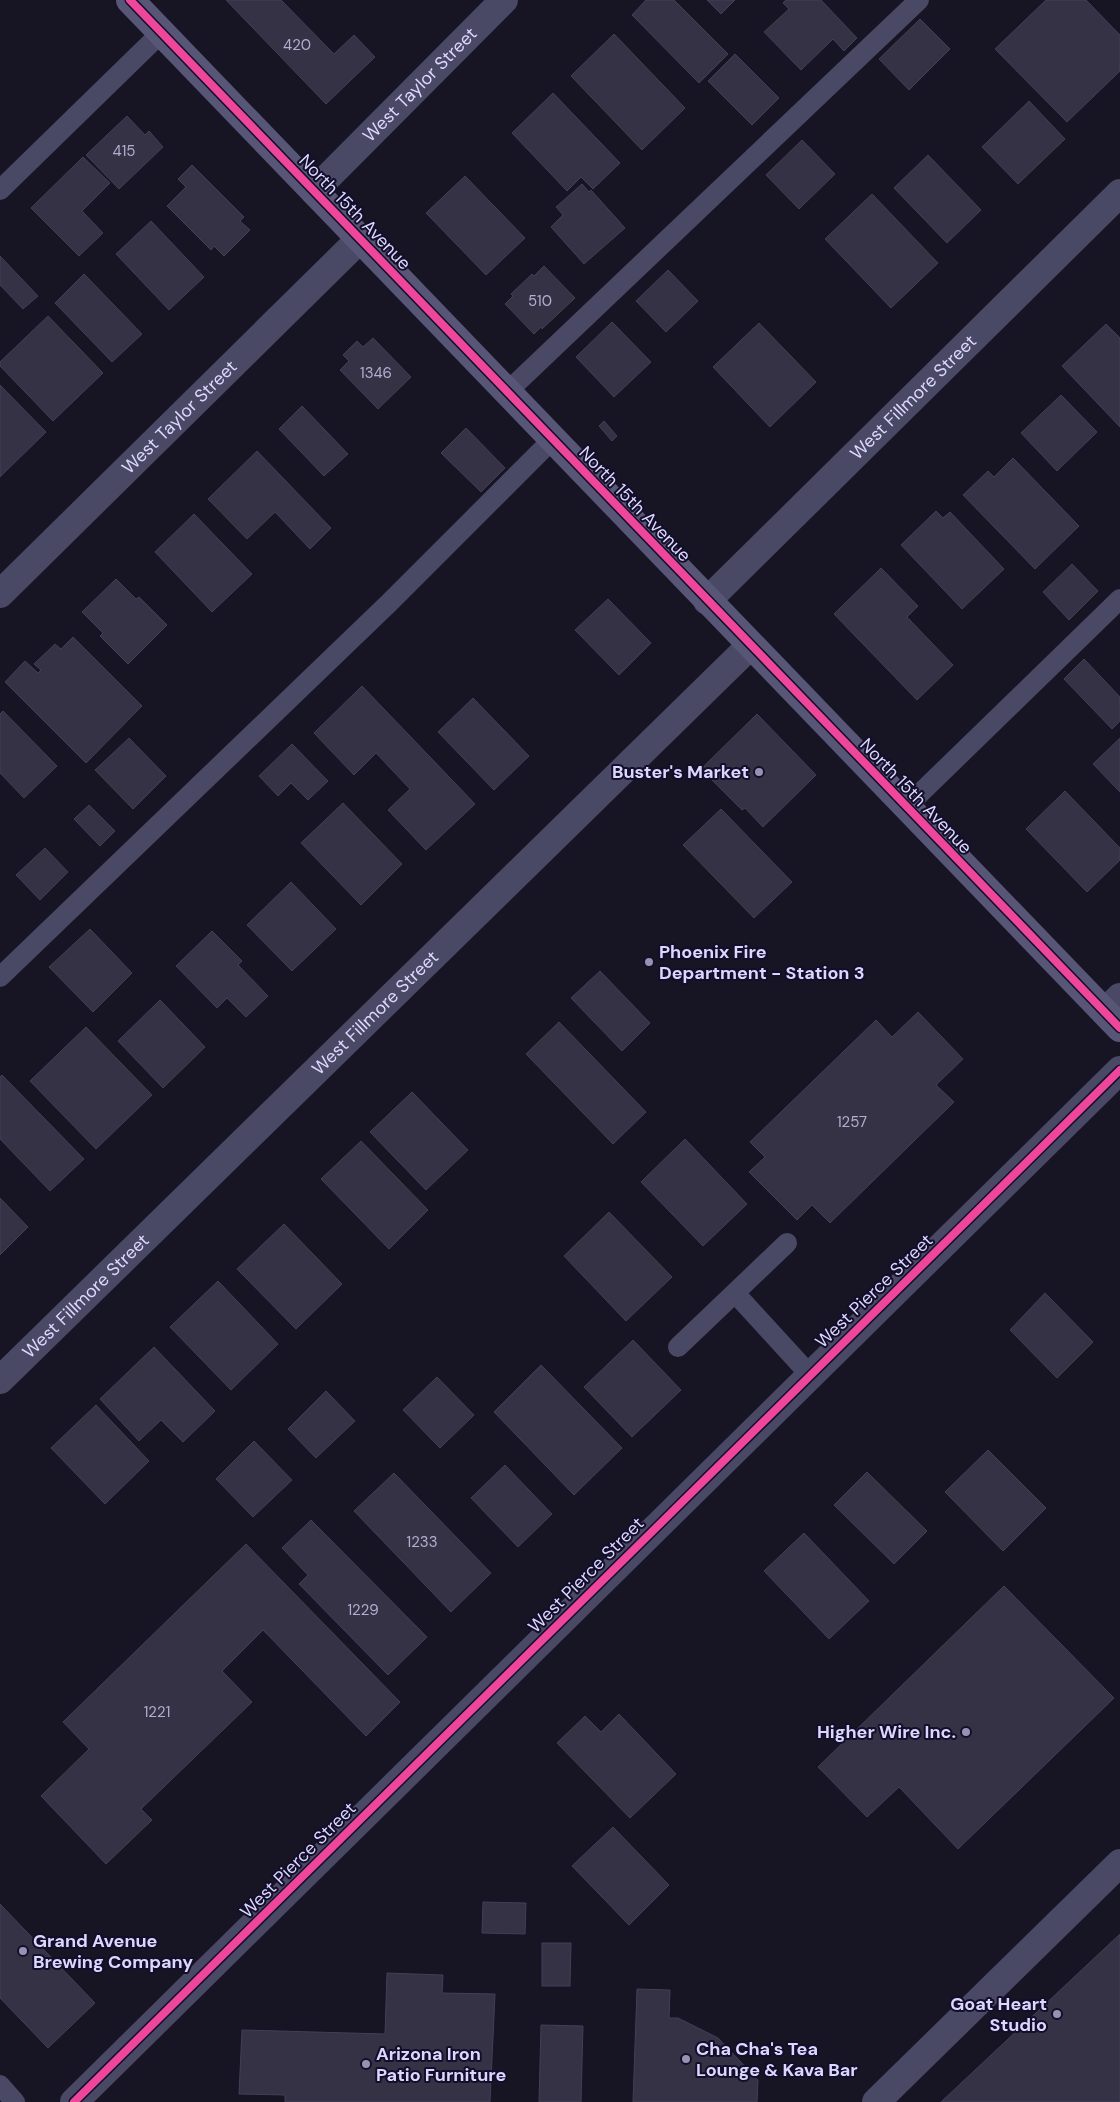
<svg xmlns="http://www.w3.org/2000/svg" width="1120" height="2102" viewBox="0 0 1120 2102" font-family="'DM Sans',sans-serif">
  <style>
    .building { fill: #353246; stroke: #433f58 }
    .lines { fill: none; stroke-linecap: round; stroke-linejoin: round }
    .lane { stroke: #4a4965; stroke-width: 20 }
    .street { stroke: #4a4965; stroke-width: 28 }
    .secondary { stroke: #585676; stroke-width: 28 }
    .cycleway-casing { stroke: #130e2a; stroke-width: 11 }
    .cycleway { stroke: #ed469a; stroke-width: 8 }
    .poi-dot { fill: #9693b2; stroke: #130e2a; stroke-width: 2 }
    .labels { text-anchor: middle; stroke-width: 4; stroke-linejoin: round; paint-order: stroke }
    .number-label { font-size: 15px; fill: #b2aed1 }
    .street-label { font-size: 18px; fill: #dbd7ff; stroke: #130e2a }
    .poi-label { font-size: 18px; font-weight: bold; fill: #dbd7ff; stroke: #130e2a; text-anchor: start }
  </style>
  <rect width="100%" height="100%" fill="#171424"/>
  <path class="building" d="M226,0h55l53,54 20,-19 21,22 -49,47z
    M646,0h28l54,54 -29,29 -67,-68z
    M707,0h28l-14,14z
    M786,0h35l36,38 -13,13 -11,-12 -32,31 -37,-38 25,-23 -6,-6z
    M1046,0h40l34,35v36l-53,51 -72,-73z
    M920,19l30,30 -41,41 -30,-31z
    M614,34l71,74 -43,42 -71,-74z
    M735,54l44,44 -27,27 -44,-44z
    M553,93l67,70 -27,26 -12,-12 -14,14 -55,-58z
    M1029,101l36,38 -47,45 -36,-37z
    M127,116l18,19 4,-4 14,16 -44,42 -33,-34z
    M802,140l33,34 -36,35 -33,-34z
    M928,155l53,55 -34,33 -53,-55z
    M83,157l27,26 -28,28 21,22 -24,23 -48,-48z
    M192,165l52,52 -4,4 10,9 -26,26 -10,-10 -3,4 -44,-44 19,-19 -8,-8z
    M465,176l60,62 -39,37 -60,-62z
    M582,184l7,8 2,-2 34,38 -41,36 -33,-37 12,-12 -7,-8z
    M872,194l66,69 -47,45 -66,-69z
    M151,221l53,56 -35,33 -53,-56z
    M0,256l38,40 -15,13 -23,-24z
    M544,266l31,32 -33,31 -1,-2 -7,7 -29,-30 8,-8 -2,-2 21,-20 2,2z
    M668,270l30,31 -32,31 -30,-31z
    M84,274l58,60 -30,28 -57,-59z
    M48,316l55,57 -50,48 -53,-55v-4z
    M612,322l39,40 -37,35 -38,-40z
    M759,323l57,59 -46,45 -57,-60z
    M1106,324l14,14v89l-58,-61z
    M373,338l38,39 -33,32 -38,-39 9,-9 -6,-6 14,-14 6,6z
    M0,385l46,47 -46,45z
    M1061,395l36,37 -40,39 -36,-38z
    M302,406l46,48 -24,22 -45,-47z
    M604,421l13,15 -5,5 -13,-15z
    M466,428l39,40 -24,24 -40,-39z
    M257,451l74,77 -21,21 -35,-37 -28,27 -39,-40z
    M1013,458l66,68 -44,43 -72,-74 25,-24 6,6z
    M936,511l7,7 7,-6 54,57 -42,40 -61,-64z
    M194,514l58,60 -40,38 -57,-60z
    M1072,564l26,27 -29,29 -26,-28z
    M881,568l37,38 -11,11 46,48 -36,35 -83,-86z
    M116,579l20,20 3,-2 28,28 -39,39 -28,-28 3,-3 -21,-21z
    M608,599l43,44 -32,32 -44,-45z
    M73,637l69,69 -56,57 -81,-81 20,-21 13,12 3,-3 -7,-6 21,-20 6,5z
    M1084,659l36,38v24l-8,8 -48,-50z
    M362,686l113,118 -49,46 -38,-40 22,-21 -34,-36 -22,22 -40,-42z
    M473,698l56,58 -35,34 -56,-58z
    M3,711l54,55 -33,32 -24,-25v-59z
    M757,714l59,61 -53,52 -18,-19 -3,2 -41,-41z
    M129,738l37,38 -33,33 -38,-39z
    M1120,738v54l-27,-28z
    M292,744l36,37 -20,19 -17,-17 -13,13 -19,-20z
    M1065,791l55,57v12l-33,32 -61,-63z
    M343,803l59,61 -41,41 -60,-62z
    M89,805l26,26 -15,15 -26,-27z
    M721,809l71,73 -38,36 -71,-73z
    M45,848l23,24 -28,28 -24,-25z
    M291,882l45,47 -44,42 -45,-46z
    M90,929l42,44 -39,39 -44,-45z
    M212,931l30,30 -4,4 30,31 -22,21 -19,-19 -10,10 -41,-42z
    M600,971l50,52 -28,28 -51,-53z
    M160,1000l45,47 -42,41 -45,-47z
    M918,1012l45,47 -27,26 18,17 -124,121 -18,-18 -15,15 -48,-48 16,-15 -15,-15 126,-122 16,17z
    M559,1022l87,90 -33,32 -87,-90z
    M86,1027l66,68 -56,54 -66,-68z
    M2,1075l82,84 -34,32 -50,-52v-62z
    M412,1092l56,58 -42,40 -56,-58z
    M685,1139l62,65 -44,42 -62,-64z
    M361,1141l67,69 -39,39 -68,-70z
    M0,1198l28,29 -28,28z
    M609,1212l63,65 -46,44 -62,-65z
    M284,1224l58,60 -46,45 -59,-60z
    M218,1281l60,63 -47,46 -61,-63z
    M1045,1293l48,49 -36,36 -47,-48z
    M633,1340l48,50 -49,47 -48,-50z
    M154,1347l61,64 -32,31 -22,-22 -22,21 -39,-42z
    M541,1365l81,83 -48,47 -80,-83z
    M437,1377l37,38 -34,33 -37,-38z
    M326,1391l29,30 -39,37 -28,-29z
    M96,1405l53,56 -44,43 -54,-56z
    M254,1441l38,39 -39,37 -37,-38z
    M988,1450l58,58 -43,43 -58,-59z
    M505,1465l47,49 -34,33 -47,-49z
    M867,1472l60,59 -33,33 -60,-59z
    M394,1473l97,100 -40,39 -97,-101z
    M311,1520l116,117 -39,38 -89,-91 9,-9 -26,-27z
    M804,1533l65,68 -40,38 -65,-68z
    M246,1544l154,158 -34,34 -103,-106 -41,41 30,31 -111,107 11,11 -46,44 -65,-68 48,-47 -26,-27z
    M1004,1586l110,112 -156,151 -59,-62 -32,30 -49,-50z
    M619,1714l57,60 -46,44 -73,-75 28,-27 16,16z
    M613,1827l56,58 -40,40 -57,-59z
    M483,1902l43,1 -1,31 -43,-1z
    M0,1904l95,99 -47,45 -48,-50z
    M1120,1934v168h-179z
    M542,1943h29l-1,43h-28z
    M387,1973l56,2 -1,18 53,1 -5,108h-205v-7l-46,-1 3,-64 143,4z
    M637,1989l33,1 -1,28h9l40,20 40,42 -1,22h-124z
    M541,2025l42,1 -2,76h-42z"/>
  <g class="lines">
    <path class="lane" d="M0,190l161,-157
      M507,392l412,-392
      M906,807l214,-208
      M0,977l389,-374 164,-164
      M735,1293l75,82
      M678,1347l109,-104
      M0,2085l15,17"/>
    <g class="street">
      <path id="s1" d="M314,191l190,-191"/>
      <path id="s2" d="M0,594l360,-355"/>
      <path id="s3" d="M707,601l413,-408"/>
      <path d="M1105,1012l15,-15"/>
      <path id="s4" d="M0,1380l750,-734"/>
      <path d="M74,2102l1046,-1032"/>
      <path d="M876,2102l244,-239"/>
    </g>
    <path class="secondary" d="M130,0l990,1028"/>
    <defs>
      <path id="cycleway" d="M130,0l990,1028
        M74,2102l1046,-1032"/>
    </defs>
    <use href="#cycleway" class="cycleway-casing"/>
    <use href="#cycleway" class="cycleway"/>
  </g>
  <g class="poi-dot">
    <circle cx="759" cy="772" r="5"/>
    <circle cx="649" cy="962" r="5"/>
    <circle cx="966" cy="1732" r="5"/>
    <circle cx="23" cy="1951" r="5"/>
    <circle cx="1057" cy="2014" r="5"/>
    <circle cx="686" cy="2059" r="5"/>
    <circle cx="366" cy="2064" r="5"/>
  </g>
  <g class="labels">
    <g class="number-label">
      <text x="297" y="50">420</text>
      <text x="124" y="156">415</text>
      <text x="540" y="306">510</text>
      <text x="376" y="378">1346</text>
      <text x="852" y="1127">1257</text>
      <text x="422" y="1547">1233</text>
      <text x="363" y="1615">1229</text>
      <text x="157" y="1717">1221</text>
    </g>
    <g class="street-label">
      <text dy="6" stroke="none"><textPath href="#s1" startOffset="150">West Taylor Street</textPath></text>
      <text transform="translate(355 212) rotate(46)" y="6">North 15th Avenue</text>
      <text dy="6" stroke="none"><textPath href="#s3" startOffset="290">West Fillmore Street</textPath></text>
      <text dy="6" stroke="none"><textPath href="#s2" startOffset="252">West Taylor Street</textPath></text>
      <text transform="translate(635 504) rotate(46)" y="6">North 15th Avenue</text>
      <text transform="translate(916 796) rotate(46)" y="6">North 15th Avenue</text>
      <text dy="6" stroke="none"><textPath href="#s4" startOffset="525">West Fillmore Street</textPath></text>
      <text transform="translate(874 1291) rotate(-44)" y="6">West Pierce Street</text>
      <text dy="6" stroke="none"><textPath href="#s4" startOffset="120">West Fillmore Street</textPath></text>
      <text transform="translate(586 1575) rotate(-45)" y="6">West Pierce Street</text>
      <text transform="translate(298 1860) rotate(-45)" y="6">West Pierce Street</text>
    </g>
    <g class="poi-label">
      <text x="749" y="778" text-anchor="end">Buster's Market</text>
      <text x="659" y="958">Phoenix Fire<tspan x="659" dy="21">Department - Station 3</tspan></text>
      <text x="956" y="1738" text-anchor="end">Higher Wire Inc.</text>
      <text x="33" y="1947">Grand Avenue<tspan x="33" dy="21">Brewing Company</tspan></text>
      <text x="1047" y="2010" text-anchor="end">Goat Heart<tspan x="1047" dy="21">Studio</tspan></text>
      <text x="696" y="2055">Cha Cha's Tea<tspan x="696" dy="21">Lounge &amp; Kava Bar</tspan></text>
      <text x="376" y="2060">Arizona Iron<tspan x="376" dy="21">Patio Furniture</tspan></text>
    </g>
  </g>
</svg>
